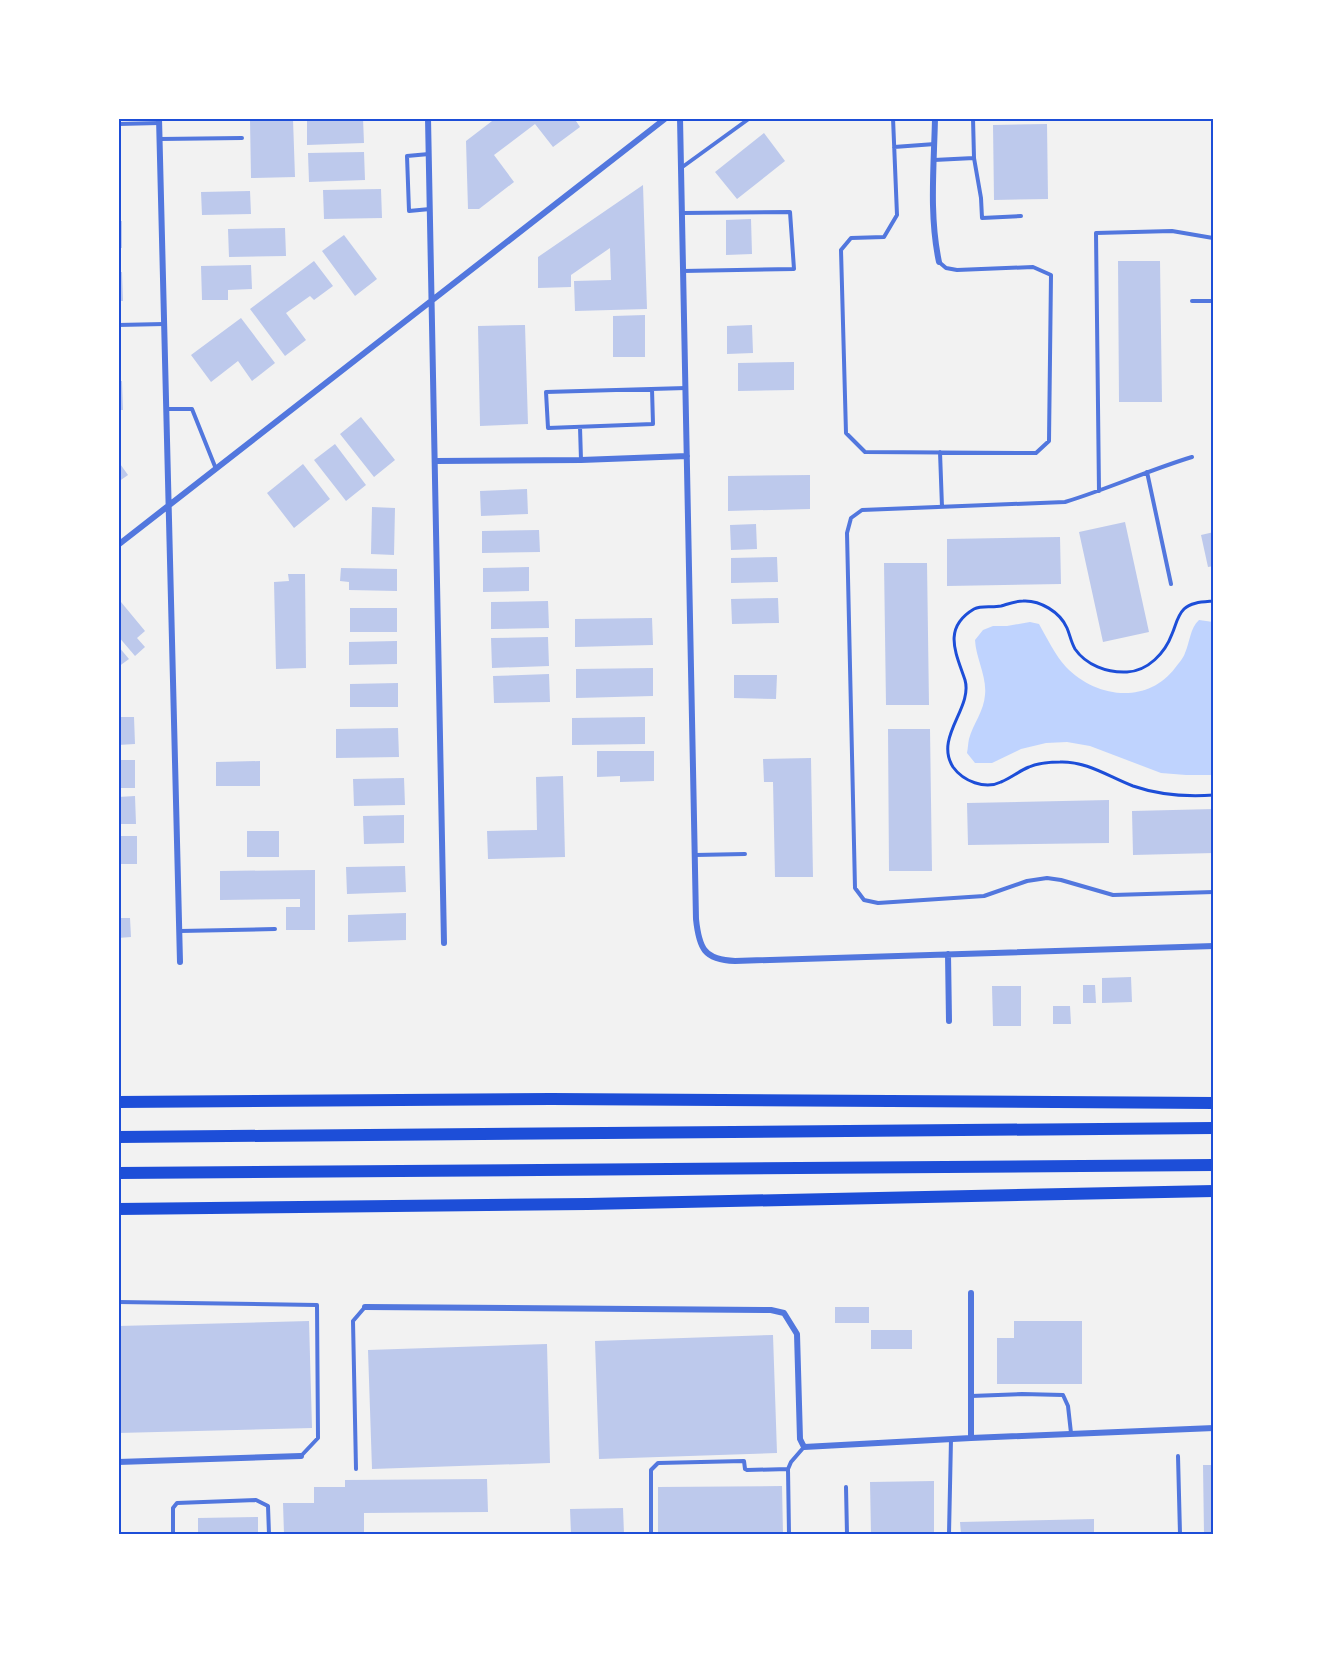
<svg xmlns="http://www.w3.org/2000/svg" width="1332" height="1653" viewBox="0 0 1332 1653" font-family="Arial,sans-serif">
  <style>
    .water { fill: #bfd3fe }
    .building { fill: #bdc9ec }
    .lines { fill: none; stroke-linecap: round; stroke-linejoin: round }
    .path { stroke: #1d4ed8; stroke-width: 3 }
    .service { stroke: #5277de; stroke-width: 4 }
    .minor { stroke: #5277de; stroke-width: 6 }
    .motorway { stroke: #1d4ed8; stroke-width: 12 }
    .neatline { fill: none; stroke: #1d4ed8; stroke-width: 2 }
  </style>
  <rect width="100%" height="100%" fill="#f2f2f2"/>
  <path class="water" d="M1199,620l14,2v153h-27l-25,-2 -71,-27 -23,-4 -21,1 -25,6 -29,14h-17l-8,-10c1,-5 1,-10 2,-14 4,-15 15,-28 16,-44 2,-19 -9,-36 -10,-55l8,-10 10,-4h14l23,-4 9,2c8,14 16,31 27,43 30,31 81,38 109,1 3,-4 8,-9 10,-15 5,-11 5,-25 14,-33z"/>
  <path class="building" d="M307,118h56l1,25 -57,2z
    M496,118h78l6,9 -27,20 -18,-23 -41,31 20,27 -35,27h-11l-2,-68z
    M293,119l2,58 -44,1 -1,-58z
    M1047,124l1,75 -54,1 -1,-75z
    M764,133l21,28 -48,38 -22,-27z
    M364,152l1,28 -56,2 -1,-29z
    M118,158h3v28h-3z
    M643,185l4,124 -72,2 -1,-30 37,-1 -1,-32 -39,27v12l-33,1v-31z
    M381,189l1,29 -58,1 -1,-29z
    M250,191l1,23 -49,1 -1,-23z
    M751,219l1,35 -26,1v-35z
    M118,221h4v27h-4z
    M285,228l1,28 -57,1 -1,-28z
    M344,235l33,44 -22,17 -33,-45z
    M314,261l19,25 -19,14 -4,-4 -24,17 20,27 -21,16 -35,-47z
    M1118,261h42l2,141h-43z
    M251,265l1,24 -24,1v10h-26l-1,-34z
    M118,272h4l1,29h-5z
    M645,315v42h-32v-41z
    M241,318l34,45 -23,18 -14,-20 -27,21 -20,-27z
    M525,325l3,99 -48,2 -2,-100z
    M752,325l1,28 -26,1v-28z
    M794,362v28l-56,1v-28z
    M118,381h4l1,29h-5z
    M361,417l34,43 -21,17 -34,-43z
    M335,444l31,41 -20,16 -32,-41z
    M118,461l10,14 -10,7z
    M303,464l27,35 -36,29 -27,-35z
    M810,475v34l-82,2v-35z
    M527,489l1,25 -47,2 -1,-25z
    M372,507l23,1 -1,47 -23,-1z
    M1125,522l24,110 -46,10 -24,-110z
    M756,524l1,25 -26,1 -1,-25z
    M539,530l1,22 -58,1v-22z
    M1214,532v34l-6,1 -7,-32z
    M1060,537l1,47 -114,2v-47z
    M777,557l1,25 -47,1v-25z
    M884,563h43l2,142h-43z
    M529,567v24l-46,1v-24z
    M341,568l56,1v22l-48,-1v-8l-9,-1z
    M288,574h17l1,94 -30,1 -2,-87 15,-1z
    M778,598l1,25 -47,1 -1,-25z
    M548,601l1,27 -58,1v-27z
    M121,602l24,29 -8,7 8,9 -10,9 -17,-20v-32z
    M350,608h47v24h-47z
    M652,618l1,27 -78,2v-28z
    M548,637l1,29 -57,2 -1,-30z
    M397,641v23l-48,1v-23z
    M118,646l11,13 -11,8z
    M653,668v28l-77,2v-29z
    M549,674l1,28 -56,1 -1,-27z
    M734,675h43l-1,24 -42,-1z
    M398,683v24h-48v-23z
    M118,717h16l1,27 -17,1z
    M645,717v27l-73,1v-27z
    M398,728l1,29 -63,1v-29z
    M888,729h42l2,142h-43z
    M597,751h57v30l-34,1v-6l-23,1z
    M811,758l2,119h-38l-2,-95h-9l-1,-23z
    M118,760h17v28h-17z
    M260,761v25h-44v-24z
    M563,776l2,81 -77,2 -1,-28 50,-1 -1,-53z
    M404,778l1,27 -51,1 -1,-27z
    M135,796l1,28h-18v-27z
    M1109,800v43l-141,2 -1,-42z
    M1214,809v44l-81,2 -1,-44z
    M404,815v28l-40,1 -1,-28z
    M247,831h32v26h-32z
    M118,836h19v28h-19z
    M405,866l1,26 -59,2 -1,-27z
    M315,870v60h-29v-23h14v-8l-80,1v-29z
    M406,913v27l-58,2v-27z
    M118,918h12l1,19 -13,1z
    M1131,977l1,25 -30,1v-25z
    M1083,985h12l1,18h-13z
    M992,986h29v40h-28z
    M1053,1006h17l1,18h-18z
    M835,1307h34v16h-34z
    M309,1321l3,107 -194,5v-107z
    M1014,1321h68v63h-85v-46h17z
    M871,1330h41v19h-41z
    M773,1335l4,118 -178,6 -4,-118z
    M547,1344l3,119 -178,6 -4,-119z
    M1203,1465h11v69h-10z
    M487,1479l1,33 -124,1v21h-80l-1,-31h31v-16h31v-7z
    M934,1481v53h-63l-1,-52z
    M782,1486l1,48h-125v-47z
    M623,1508l1,26h-53l-1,-25z
    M258,1517v17h-60v-16z
    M1094,1519v15h-133l-1,-12z"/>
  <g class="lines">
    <path class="path" d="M1214,601c-11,1 -23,1 -30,8 -7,7 -8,16 -12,25 -7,19 -24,37 -45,38 -20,1 -41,-7 -52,-23 -4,-7 -5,-14 -8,-21 -7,-16 -27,-28 -44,-27 -8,0 -15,3 -22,5 -9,2 -19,-1 -27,3 -32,19 -18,44 -9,71 8,28 -31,57 -12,87 10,14 32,23 48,15 10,-4 18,-11 28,-15 9,-4 21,-5 31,-5 27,-1 49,15 73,24 26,9 53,11 81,9"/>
    <path class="service" d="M893,118l4,97 -13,22 -33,1 -10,12 5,183 19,19 171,1 13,-12 2,-166 -18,-8 -76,3 -11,-2 -7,-6
      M973,118l1,40
      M118,124l41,-1
      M160,139l82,-1
      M894,147l41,-3
      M429,154l-22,2 2,55 21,-2
      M934,160l40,-2 7,40 1,20 39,-2
      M681,168l69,-50
      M682,213l108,-1 4,57 -111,2
      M1192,301h22
      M118,325l46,-1
      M652,389l1,35 -105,4 -2,-36 140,-4
      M166,409h26l24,60
      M580,427l1,33
      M940,452l2,55
      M1192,457c-43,13 -84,32 -127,45l-203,8 -11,8 -4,15 8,355 9,12 14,3 106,-7 43,-15 20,-3 14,2 52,15 101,-3
      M1147,472l24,112
      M1099,491l-3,-258 76,-2 41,7
      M695,855l50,-1
      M180,931l95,-2
      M118,1302l199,3 1,133 -17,18
      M971,1396l51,-2 41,1 5,11 3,27
      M1178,1456l2,78
      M356,1469l-3,-148 12,-14
      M788,1469l1,65
      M846,1487l1,47
      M173,1534v-26l4,-5 79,-3 12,6 1,28
      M651,1534v-64l7,-7 86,-2 1,8 2,1 41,-1 3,-7 13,-15
      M949,1534l2,-95"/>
    <path class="minor" d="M159,118l21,844
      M428,118l16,825
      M680,118l16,801c3,29 8,41 39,42l479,-15
      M935,118c-1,48 -6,97 4,144
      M436,461l145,-1 106,-4
      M118,545l548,-427
      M948,954l1,67
      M971,1293v145
      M365,1307l406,3 13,3 13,21 3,105 4,8 167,-9 243,-10
      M118,1462l183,-6"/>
    <path class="motorway" d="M118,1102l433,-3 663,4
      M118,1137l1096,-9
      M118,1173l1096,-8
      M118,1209l470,-5 626,-13"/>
  </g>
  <rect width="1332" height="1653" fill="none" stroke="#ffffff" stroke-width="240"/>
  <rect x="120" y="120" width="1092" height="1413" class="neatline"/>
</svg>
